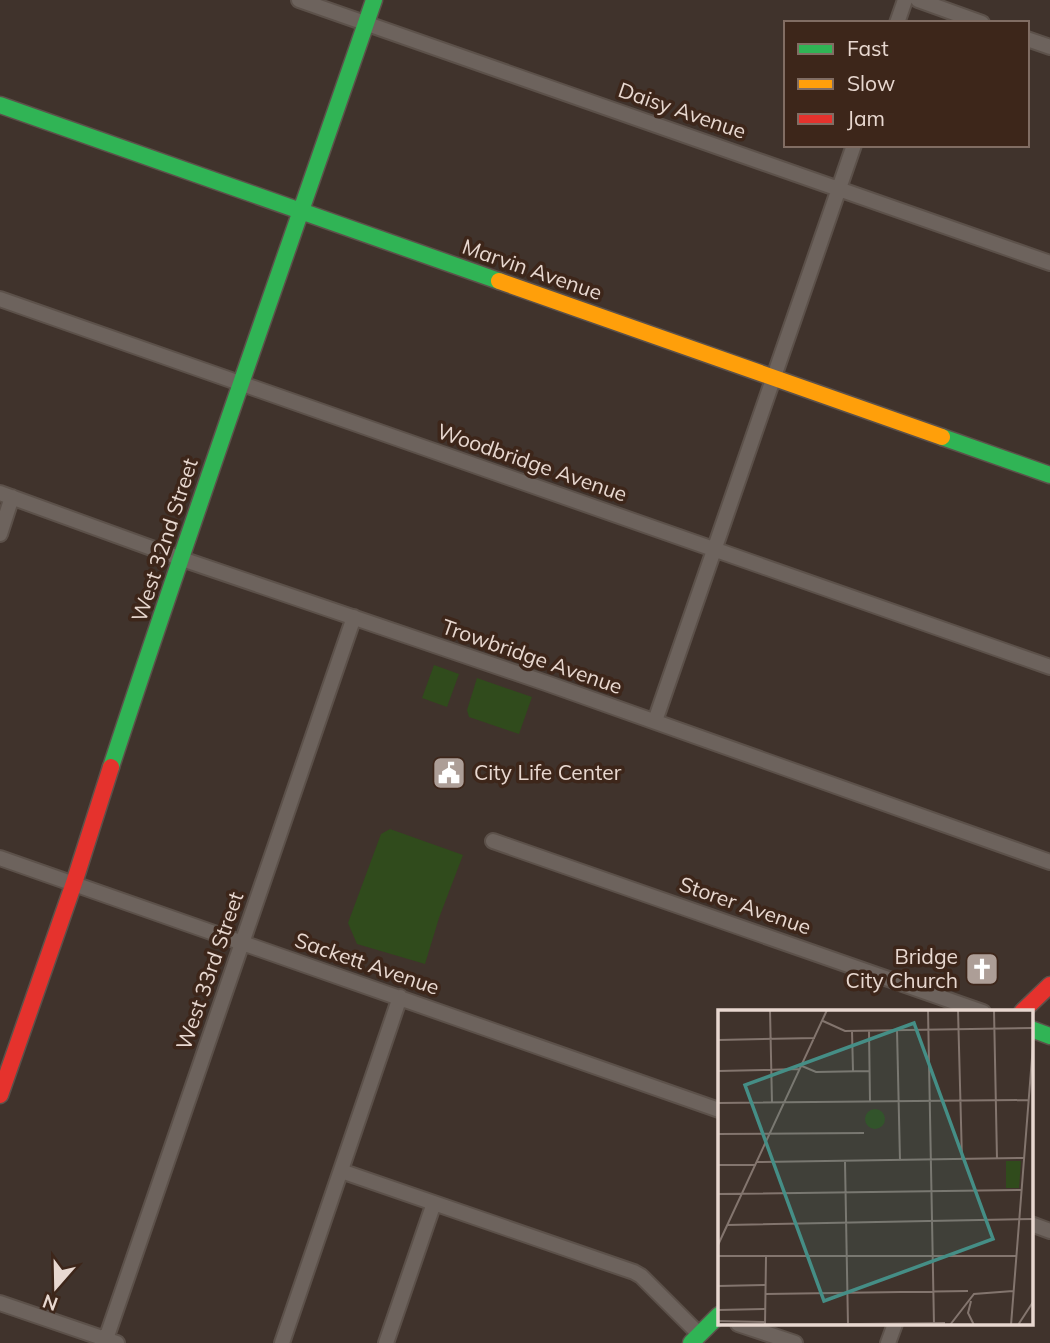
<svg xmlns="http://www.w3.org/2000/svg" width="1050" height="1343" viewBox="0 0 1050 1343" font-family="Mulish,sans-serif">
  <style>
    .green { fill: #304b1c }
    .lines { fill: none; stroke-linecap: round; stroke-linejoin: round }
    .street-casing { stroke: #5c514a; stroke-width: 18 }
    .fast-casing { stroke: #5c514a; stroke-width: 19 }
    .slow-casing { stroke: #5c514a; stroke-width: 19 }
    .jam-casing { stroke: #5c514a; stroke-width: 19 }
    .street { stroke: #6d635d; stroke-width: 14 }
    .fast { stroke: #30b455; stroke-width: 16 }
    .slow { stroke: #ff9f0a; stroke-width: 16 }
    .jam { stroke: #e5322d; stroke-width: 16 }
    .labels { text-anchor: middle; stroke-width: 7; stroke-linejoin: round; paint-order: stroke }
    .street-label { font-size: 21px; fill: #e8d8d0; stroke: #3d261a }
    .poi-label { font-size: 21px; fill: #e8d8d0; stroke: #3d261a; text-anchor: start }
    .inset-road { fill: none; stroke: #83756e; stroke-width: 2 }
    .view { fill: #458e86; fill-opacity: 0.15; stroke: #458e86; stroke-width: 3.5 }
    .inset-edge { fill: none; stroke: #e8d8d0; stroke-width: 3.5 }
  </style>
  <rect width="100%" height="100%" fill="#40332c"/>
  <path class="green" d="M434,665l25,9 -12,33 -25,-9z
    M477,678l55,19 -13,37 -50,-17 -2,-7z
    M390,829l73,26 -24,63 -14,46 -68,-20 -9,-21 33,-89z"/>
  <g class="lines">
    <defs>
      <path id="street" d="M299,0l751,263
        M918,0l64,23
        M897,23l8,-23
        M1027,39l23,8
        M0,299l1050,368
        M0,493l179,65 367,125 504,179
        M0,534l12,-37
        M655,721l199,-576
        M493,841l490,171
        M0,858l719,252
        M341,1171l293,101 7,4 58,58
        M1031,1224l19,7
        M0,1303l117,40
        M738,1324l57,19
        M106,1339l248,-722
        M282,1343l118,-346
        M386,1343l48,-140
        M888,1343l7,-19"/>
      <path id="fast" d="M0,105l499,176
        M942,437l108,38
        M111,767c84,-257 175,-511 263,-767
        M1031,1029l19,7
        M691,1343l28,-28"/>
      <path id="slow" d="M499,281l443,156"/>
      <path id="jam" d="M1022,1012l28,-27
        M0,1095l74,-212 37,-116"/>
    </defs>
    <use href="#street" class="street-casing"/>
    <use href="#fast" class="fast-casing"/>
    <use href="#slow" class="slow-casing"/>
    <use href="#jam" class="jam-casing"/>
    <use href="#street" class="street"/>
    <use href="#fast" class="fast"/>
    <use href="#slow" class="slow"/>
    <use href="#jam" class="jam"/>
  </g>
  <defs>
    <symbol id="civic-square" viewBox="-11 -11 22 22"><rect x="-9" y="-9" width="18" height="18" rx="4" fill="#ad9e97" stroke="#3d261a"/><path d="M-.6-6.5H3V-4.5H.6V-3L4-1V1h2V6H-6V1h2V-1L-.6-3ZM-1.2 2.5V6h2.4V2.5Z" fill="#fff"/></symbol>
    <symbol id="church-square" viewBox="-11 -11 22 22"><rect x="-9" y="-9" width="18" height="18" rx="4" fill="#ad9e97" stroke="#3d261a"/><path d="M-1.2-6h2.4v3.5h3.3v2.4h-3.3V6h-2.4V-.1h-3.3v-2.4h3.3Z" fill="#fff"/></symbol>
  </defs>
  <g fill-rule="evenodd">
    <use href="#civic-square" x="430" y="754" width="38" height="38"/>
    <use href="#church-square" x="963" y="950" width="38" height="38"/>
  </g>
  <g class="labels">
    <g class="street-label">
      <text transform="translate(682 111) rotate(19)" y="7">Daisy Avenue</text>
      <text transform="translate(532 270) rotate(19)" y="7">Marvin Avenue</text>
      <text transform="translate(532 463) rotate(19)" y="7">Woodbridge Avenue</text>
      <text transform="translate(165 540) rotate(-72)" y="7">West 32nd Street</text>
      <text transform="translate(532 657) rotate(19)" y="7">Trowbridge Avenue</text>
      <text transform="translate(745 906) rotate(19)" y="7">Storer Avenue</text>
      <text transform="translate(367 964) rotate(19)" y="7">Sackett Avenue</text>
      <text transform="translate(210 971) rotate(-71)" y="7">West 33rd Street</text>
    </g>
    <g class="poi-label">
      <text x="474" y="780">City Life Center</text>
      <text x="958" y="964" text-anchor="end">Bridge<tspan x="958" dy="24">City Church</tspan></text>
    </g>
  </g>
  <g transform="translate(718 1010)">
    <rect width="315" height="315" fill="#40332c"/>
    <path d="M147 109a10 10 0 1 1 20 0a10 10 0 1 1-20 0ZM288,151h15l-2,27h-13z" fill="#304b1c"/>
    <path class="inset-road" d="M52,0l2,93M210,0l6,315M240,0l4,150M276,0l3,149M105,11l22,10 188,-3M151,20l1,72M179,20l3,131M134,21l1,40M0,30l97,-2M84,56l14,6 53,-1M0,61l82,-2M0,93l311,-3M0,124l146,-1M39,152l267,-4M127,152l3,163M0,155h38M0,184l304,-4M9,215l306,-6M0,235l109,-235M0,246h299M0,276l48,-1M48,284l202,-3M253,291l-3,12 6,12M0,300l48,-1M0,311l47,1M47,315l1,-68M53,315l174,-2M232,315l24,-31 39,-3M293,315l22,-280M300,315l15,-23"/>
    <path class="view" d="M196,13l79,216 -169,62 -79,-216z"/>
    <rect width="315" height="315" class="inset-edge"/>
  </g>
  <rect x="784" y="21" width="245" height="126" fill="#3d261a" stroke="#816d63" stroke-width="2"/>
  <rect x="798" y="44" width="35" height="10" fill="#30b455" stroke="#816d63" stroke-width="2"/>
  <text x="847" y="56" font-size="21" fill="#e8d8d0">Fast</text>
  <rect x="798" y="79" width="35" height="10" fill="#ff9f0a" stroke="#816d63" stroke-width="2"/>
  <text x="847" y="91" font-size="21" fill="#e8d8d0">Slow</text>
  <rect x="798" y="114" width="35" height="10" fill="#e5322d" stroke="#816d63" stroke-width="2"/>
  <text x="847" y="126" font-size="21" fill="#e8d8d0">Jam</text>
  <g transform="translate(56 1287) rotate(200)" stroke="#3d261a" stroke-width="5" paint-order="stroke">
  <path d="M0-5L12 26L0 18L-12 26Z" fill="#e8d8d0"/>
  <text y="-10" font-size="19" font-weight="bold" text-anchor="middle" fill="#e8d8d0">N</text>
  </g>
</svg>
